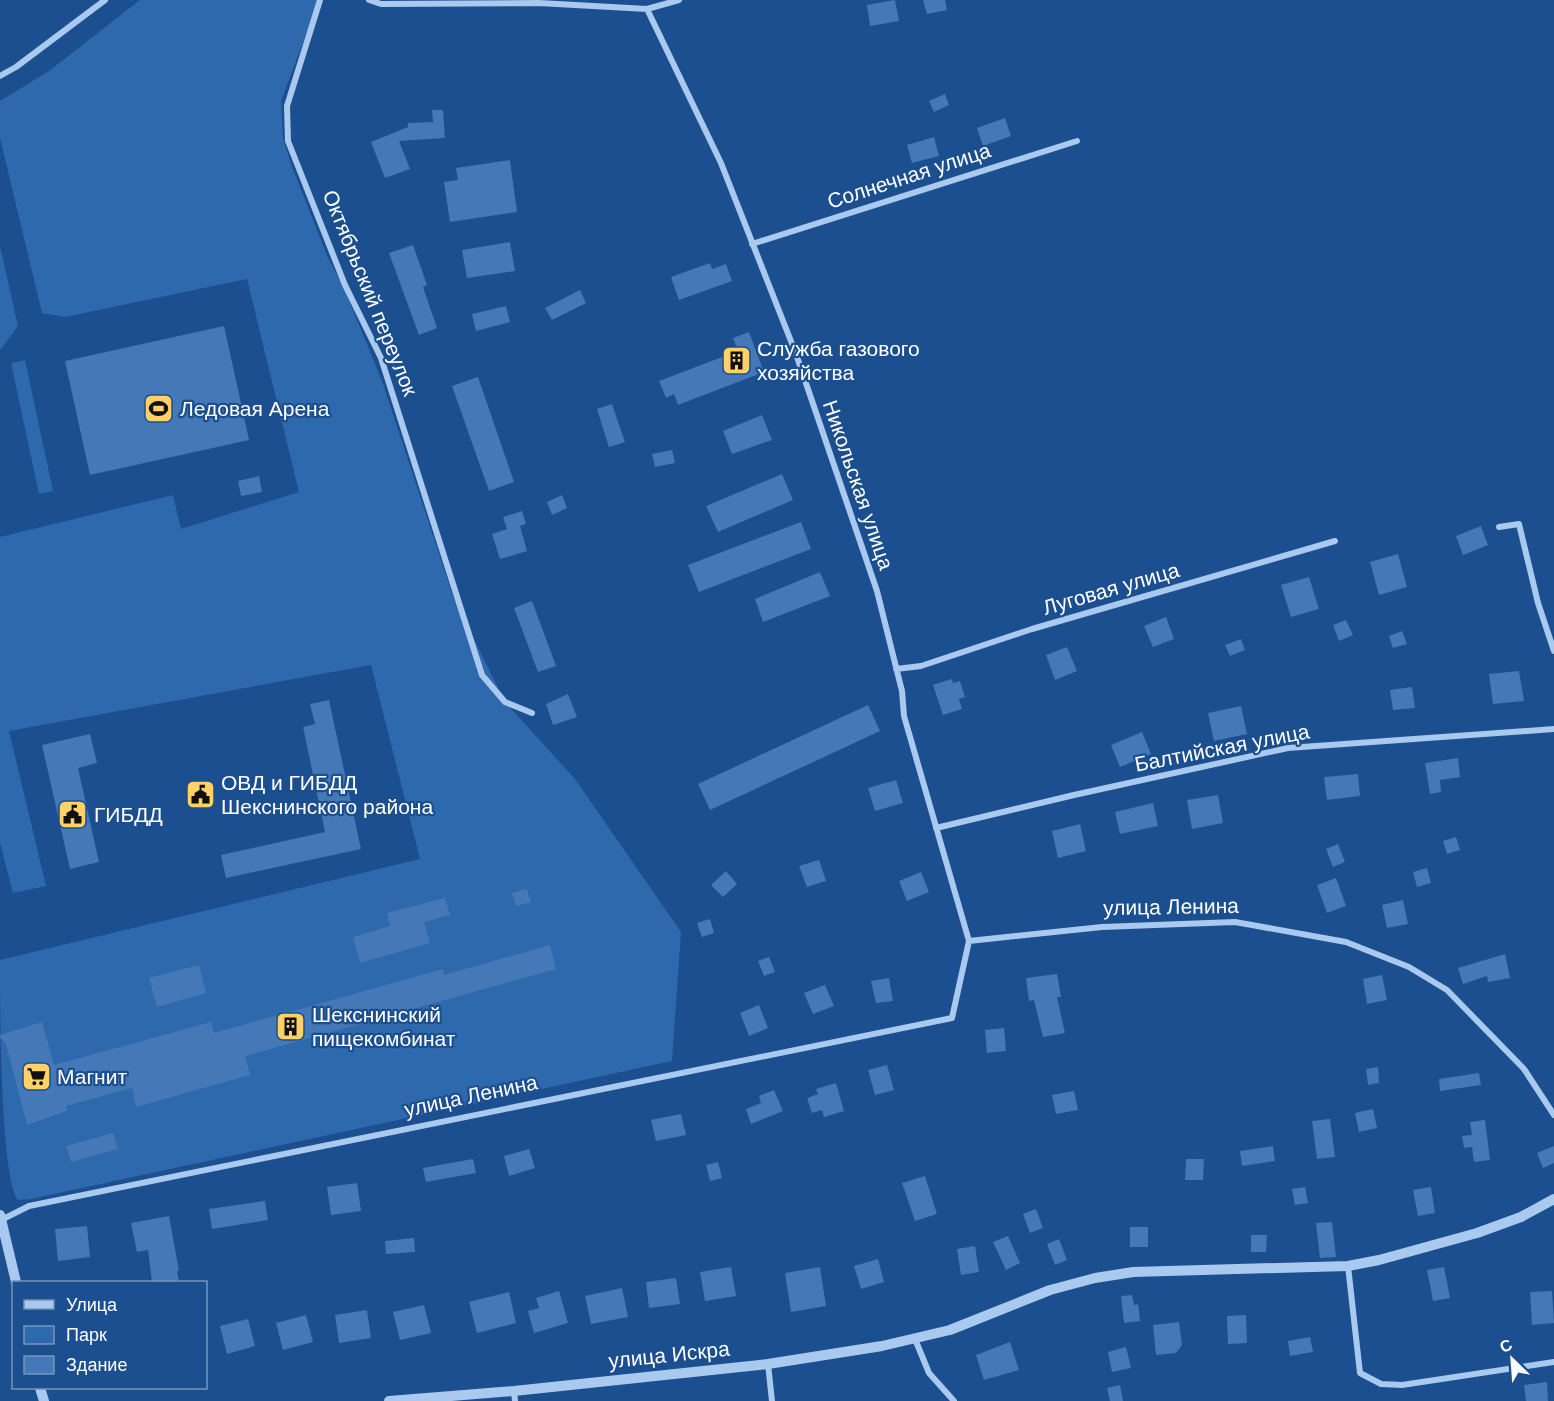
<svg xmlns="http://www.w3.org/2000/svg" width="1554" height="1401" viewBox="0 0 1554 1401" font-family="Arial,sans-serif">
  <style>
    .green { fill: #2e69ad }
    .building { fill: #4478b7 }
    .lines { fill: none; stroke-linecap: round; stroke-linejoin: round }
    .minor { stroke: #a9c9ee; stroke-width: 6 }
    .tertiary { stroke: #a9c9ee; stroke-width: 10 }
    .labels { text-anchor: middle; stroke-width: 4.5; stroke-linejoin: round; paint-order: stroke }
    .street-label { font-size: 21px; fill: #fff; stroke: #1b4f8f }
    .poi-label { font-size: 21px; fill: #fff; stroke: #1b4f8f; text-anchor: start }
  </style>
  <rect width="100%" height="100%" fill="#1b4f8f"/>
  <path class="green" d="M140,0h179l-38,101 2,37 8,26 37,94 15,28 39,95 72,218 51,103 70,77 106,153 -9,129 -641,138 -13,1c-18,-23 -18,-199 -18,-240l420,-101 -49,-194 -362,66 37,155 -33,7 -13,-50v-306l173,-42 8,34 118,-37 -52,-213 -182,38 -23,-4 -42,-175v-37l49,-30z
    M0,246l18,80 -18,24z
    M25,360l28,131 -14,3 -28,-131z"/>
  <path class="building" d="M895,0l4,21 -29,5 -3,-21z
    M923,0h22l2,10 -20,4z
    M945,94l4,11 -15,7 -5,-11z
    M432,110h11l2,28 -46,3 11,28 -25,9 -14,-36 37,-15v-4l25,-1z
    M1005,118l6,18 -28,10 -6,-18z
    M934,137l5,19 -27,7 -5,-18z
    M510,160l7,52 -67,10 -6,-40 14,-2 -2,-12z
    M510,242l5,29 -48,7 -5,-28z
    M413,245l14,40 -4,2 14,41 -18,7 -30,-82z
    M710,263l2,6 14,-5 6,17 -53,19 -8,-23z
    M580,290l6,13 -34,17 -7,-12z
    M506,306l4,16 -34,9 -4,-17z
    M224,326l25,114 -159,35 -25,-114z
    M749,332l15,40 -86,33 -4,-11 -8,4 -7,-17 79,-30 -5,-13z
    M478,377l36,105 -25,9 -37,-105z
    M612,404l13,38 -16,5 -12,-38z
    M762,415l10,25 -40,14 -9,-23z
    M672,450l3,13 -20,4 -3,-13z
    M782,474l11,26 -75,32 -12,-26z
    M259,476l3,16 -21,4 -3,-15z
    M562,495l5,13 -15,7 -5,-13z
    M522,511l4,13 -6,2 7,25 -27,8 -8,-25 15,-5 -4,-12z
    M801,522l10,27 -112,43 -11,-27z
    M1481,526l7,19 -25,10 -7,-19z
    M1398,554l9,33 -28,8 -9,-33z
    M820,572l10,24 -67,26 -8,-23z
    M1309,577l10,32 -28,8 -10,-32z
    M532,601l24,65 -18,6 -24,-64z
    M1166,617l8,22 -21,8 -9,-21z
    M1346,620l7,15 -14,6 -6,-16z
    M1402,631l5,13 -14,4 -4,-12z
    M1241,639l4,11 -15,6 -5,-11z
    M1067,647l10,24 -22,9 -9,-25z
    M1519,671l5,30 -31,3 -4,-30z
    M952,679l1,4 7,-2 5,16 -6,2 3,10 -19,6 -10,-30z
    M1412,687l3,21 -22,2 -3,-20z
    M568,694l9,23 -24,8 -7,-21z
    M329,700l32,149 -135,29 -5,-23 104,-23 -22,-105 12,-3 -5,-20z
    M868,705l12,26 -170,79 -12,-26z
    M1241,706l6,28 -33,7 -6,-28z
    M1142,732l9,22 -31,13 -9,-22z
    M90,734l7,29 -19,5 21,94 -29,7 -28,-124z
    M1458,758l2,19 -20,3 1,12 -11,2 -5,-31z
    M1358,774l2,22 -33,4 -3,-23z
    M896,780l7,23 -28,8 -7,-23z
    M1218,795l5,28 -31,6 -5,-29z
    M1153,803l5,23 -38,8 -5,-22z
    M1080,824l6,27 -28,7 -6,-27z
    M1456,837l4,13 -13,4 -4,-13z
    M1338,844l7,18 -12,5 -7,-18z
    M819,860l7,21 -19,6 -8,-21z
    M1427,868l4,15 -14,4 -4,-15z
    M726,871l11,13 -14,13 -12,-12z
    M921,872l8,20 -22,9 -8,-20z
    M1336,878l10,28 -19,7 -10,-28z
    M527,889l4,13 -15,4 -4,-13z
    M445,898l5,17 -26,7 6,21 -70,20 -7,-26 37,-11 -3,-13z
    M1403,900l5,24 -21,4 -5,-23z
    M710,919l4,14 -12,4 -5,-14z
    M550,945l6,24 -311,87 5,19 -114,32 -4,-19 -66,18 1,5 -40,14 -21,-81 -6,-6v-3l42,-13 12,43 157,-43 3,11 229,-64 1,6z
    M1505,954l5,24 -22,4 -1,-6 -24,8 -5,-16z
    M769,957l6,15 -11,4 -6,-15z
    M199,965l7,28 -49,14 -8,-29z
    M1057,974l4,23h-4l8,36 -22,4 -9,-37 -5,1 -3,-23z
    M1382,975l5,25 -20,4 -4,-25z
    M889,978l4,23 -17,2 -5,-22z
    M825,985l9,21 -21,8 -9,-21z
    M759,1005l9,23 -19,8 -9,-23z
    M1004,1028l2,23 -19,2 -2,-23z
    M887,1065l7,25 -19,5 -7,-25z
    M1378,1067l1,16 -11,2 -2,-16z
    M1479,1073l2,12 -41,6 -1,-12z
    M836,1083l8,28 -20,6 -2,-7 -10,3 -5,-15 11,-4 -2,-5z
    M774,1090l9,21 -32,13 -5,-15 15,-6 -2,-7z
    M1074,1091l4,19 -22,4 -4,-19z
    M1373,1109l4,19 -18,4 -4,-19z
    M681,1114l5,21 -30,6 -5,-21z
    M1330,1119l5,38 -18,2 -5,-38z
    M1485,1120l5,40 -16,2 -2,-15 -8,1 -2,-12 10,-1 -2,-13z
    M113,1133l5,16 -47,13 -5,-16z
    M1273,1146l2,15 -33,5 -2,-15z
    M1554,1146v17l-11,5 -6,-15z
    M529,1149l6,19 -26,8 -5,-20z
    M473,1159l3,14 -50,9 -3,-14z
    M1186,1159h18l-1,21h-18z
    M718,1162l4,16 -12,3 -4,-16z
    M925,1176l12,38 -22,7 -13,-38z
    M357,1183l4,28 -30,4 -4,-28z
    M1305,1187l3,16 -13,2 -3,-16z
    M1431,1187l4,26 -17,3 -5,-26z
    M265,1201l3,19 -56,9 -3,-20z
    M1036,1209l7,19 -13,5 -7,-19z
    M169,1216l10,55h-2l2,11h-27l-4,-32 -11,2 -6,-29z
    M1332,1222l4,35 -16,1 -4,-35z
    M87,1226l3,31 -32,4 -3,-32z
    M1130,1227h18v20h-18z
    M1251,1235h16l-1,17h-15z
    M1008,1236l12,27 -14,7 -13,-28z
    M414,1238l1,14 -29,2 -1,-13z
    M1059,1239l8,21 -12,5 -8,-21z
    M975,1246l4,26 -18,3 -4,-26z
    M878,1259l6,23 -23,7 -7,-23z
    M731,1267l5,29 -31,5 -5,-29z
    M820,1267l6,39 -35,6 -6,-39z
    M1444,1267l6,31 -17,3 -6,-31z
    M676,1278l4,26 -31,4 -3,-26z
    M622,1288l6,29 -37,7 -6,-28z
    M559,1291l9,32 -34,10 -6,-22 11,-3 -3,-10z
    M1552,1291l2,32 -22,2 -2,-33z
    M509,1292l7,31 -39,10 -8,-31z
    M1132,1295l2,10 4,-1 2,17 -16,2 -3,-27z
    M424,1305l7,28 -31,7 -7,-28z
    M367,1310l4,28 -32,5 -4,-28z
    M306,1315l7,27 -30,8 -7,-27z
    M1246,1315l1,28 -19,1 -1,-28z
    M248,1319l7,27 -28,8 -7,-28z
    M1179,1322l3,23 -6,8 -20,2 -3,-30z
    M1310,1337l3,15 -23,4 -2,-15z
    M1010,1342l9,28 -35,10 -8,-25z
    M1126,1347l5,21 -19,4 -4,-20z
    M1547,1382l1,19h-22l-2,-16z
    M1120,1385l3,16h-13l-3,-13z"/>
  <g class="lines">
    <path class="minor" d="M320,0l-33,106 1,35 57,144 36,73 101,317 23,27 27,11
      M647,9l32,-9
      M0,76l16,-9 89,-67
      M752,244l325,-103
      M1499,527l20,-3 19,79 16,48
      M896,669l25,-3 111,-37 303,-88
      M936,828l138,-33 214,-47 266,-19
      M969,941l133,-14 133,-5 111,20 63,25 38,23 77,79 30,46
      M1,1220l28,-14 923,-188 17,-77 -65,-225 -2,-25 -25,-100 -81,-237 -75,-191 -74,-154 -108,-6 -158,1 -12,-4
      M1348,1266l12,107 21,11 21,1 152,-23
      M915,1339l14,34 25,28
      M768,1364l4,37
      M514,1391l1,10"/>
    <path class="tertiary" d="M0,1215l16,67
      M40,1388l4,13
      M389,1401l125,-10 254,-27 114,-18 68,-16 100,-40 45,-12 38,-6 215,-6 31,-6 98,-27 44,-16 33,-18"/>
  </g>
  <defs>
    <symbol id="building-square" viewBox="-11 -11 22 22"><rect x="-9" y="-9" width="18" height="18" rx="4" fill="#ffd166" stroke="#1b4f8f"/><path d="M-4-6H4V6H1V3H-1V6H-4ZM-2.5-4.3h1.7v1.8h-1.7ZM.8-4.3h1.7v1.8H.8ZM-2.5-1h1.7V.8h-1.7ZM.8-1h1.7V.8H.8Z" fill="#111"/></symbol>
    <symbol id="stadium-square" viewBox="-11 -11 22 22"><rect x="-9" y="-9" width="18" height="18" rx="4" fill="#ffd166" stroke="#1b4f8f"/><path d="M0-5a6.5 5 0 1 0 0 10a6.5 5 0 1 0 0-10ZM-3.5-1.8h7v3.6h-7Z" fill="#111"/></symbol>
    <symbol id="civic-square" viewBox="-11 -11 22 22"><rect x="-9" y="-9" width="18" height="18" rx="4" fill="#ffd166" stroke="#1b4f8f"/><path d="M-.6-6.5H3V-4.5H.6V-3L4-1V1h2V6H-6V1h2V-1L-.6-3ZM-1.2 2.5V6h2.4V2.5Z" fill="#111"/></symbol>
    <symbol id="supermarket-square" viewBox="-11 -11 22 22"><rect x="-9" y="-9" width="18" height="18" rx="4" fill="#ffd166" stroke="#1b4f8f"/><path d="M-6-5.5h2.5l.6 2H6L4.5 2H-2.5L-4.4-4H-6ZM-1.5 3.2a1.3 1.3 0 1 0 .1 0ZM3 3.2a1.3 1.3 0 1 0 .1 0Z" fill="#111"/></symbol>
  </defs>
  <g fill-rule="evenodd">
    <use href="#building-square" x="720" y="344" width="33" height="33"/>
    <use href="#stadium-square" x="142" y="392" width="33" height="33"/>
    <use href="#civic-square" x="184" y="778" width="33" height="33"/>
    <use href="#civic-square" x="56" y="798" width="33" height="33"/>
    <use href="#building-square" x="274" y="1010" width="33" height="33"/>
    <use href="#supermarket-square" x="20" y="1060" width="33" height="33"/>
  </g>
  <g class="labels">
    <g class="street-label">
      <text transform="translate(909 176) rotate(-18)" y="7">Солнечная улица</text>
      <text transform="translate(370 293) rotate(68)" y="7">Октябрьский переулок</text>
      <text transform="translate(858 485) rotate(71)" y="7">Никольская улица</text>
      <text transform="translate(1111 589) rotate(-16)" y="7">Луговая улица</text>
      <text transform="translate(1222 748) rotate(-11)" y="7">Балтийская улица</text>
      <text transform="translate(1171 907) rotate(-1)" y="7">улица Ленина</text>
      <text transform="translate(471 1096) rotate(-12)" y="7">улица Ленина</text>
      <text transform="translate(669 1355) rotate(-6)" y="7">улица Искра</text>
    </g>
    <g class="poi-label">
      <text x="757" y="356">Служба газового<tspan x="757" dy="24">хозяйства</tspan></text>
      <text x="180" y="416">Ледовая Арена</text>
      <text x="221" y="790">ОВД и ГИБДД<tspan x="221" dy="24">Шекснинского района</tspan></text>
      <text x="94" y="822">ГИБДД</text>
      <text x="312" y="1022">Шекснинский<tspan x="312" dy="24">пищекомбинат</tspan></text>
      <text x="57" y="1084">Магнит</text>
    </g>
  </g>
  <rect x="12" y="1281" width="195" height="108" fill="#1b4f8f" stroke="#7695bc" stroke-width="1.5"/>
  <rect x="24" y="1300" width="30" height="9" fill="#a9c9ee" stroke="#7695bc" stroke-width="1.5"/>
  <text x="66" y="1311" font-size="18" fill="#ffffff">Улица</text>
  <rect x="24" y="1326" width="30" height="18" fill="#2e69ad" stroke="#7695bc" stroke-width="1.5"/>
  <text x="66" y="1341" font-size="18" fill="#ffffff">Парк</text>
  <rect x="24" y="1356" width="30" height="18" fill="#4478b7" stroke="#7695bc" stroke-width="1.5"/>
  <text x="66" y="1371" font-size="18" fill="#ffffff">Здание</text>
  <g transform="translate(1512 1359) rotate(335)" stroke="#1b4f8f" stroke-width="4.5" paint-order="stroke">
  <path d="M0-4.5L10 22L0 15L-10 22Z" fill="#ffffff"/>
  <text y="-9" font-size="16" font-weight="bold" text-anchor="middle" fill="#ffffff">С</text>
  </g>
</svg>
